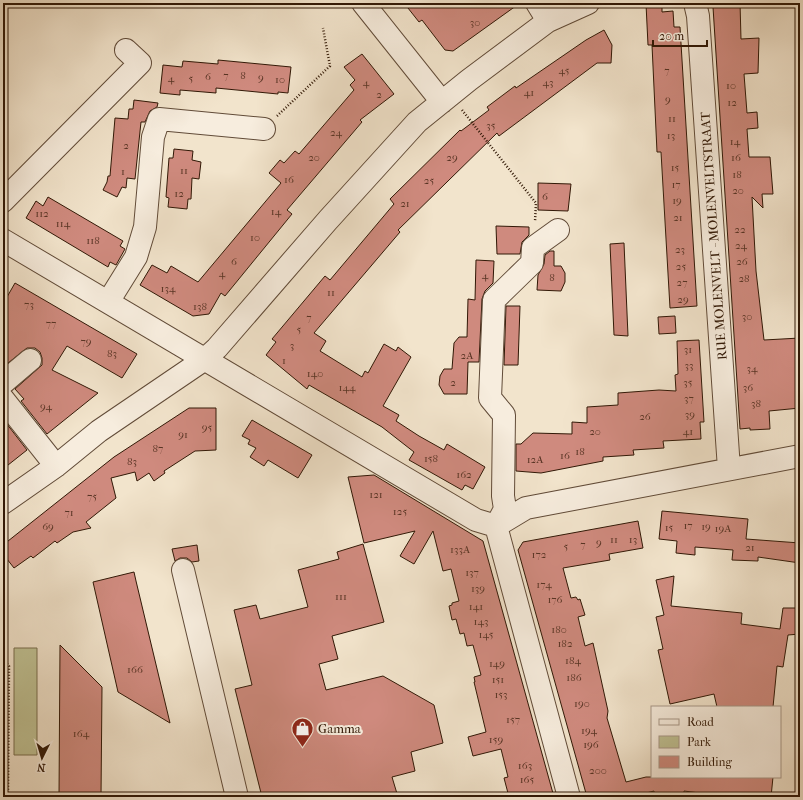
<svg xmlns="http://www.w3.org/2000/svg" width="803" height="800" viewBox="0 0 803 800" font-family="'IM FELL French Canon',serif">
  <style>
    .green { fill: #c0c294; stroke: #786d4d }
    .building { fill: #cf8a7e; stroke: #311806 }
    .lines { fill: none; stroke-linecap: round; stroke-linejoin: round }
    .minor-casing { stroke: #614b38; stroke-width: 24 }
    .path { stroke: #311806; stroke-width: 2.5; stroke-dasharray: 1 2; stroke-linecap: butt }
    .minor { stroke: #f7edde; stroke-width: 22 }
    .labels { text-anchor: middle; stroke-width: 4; stroke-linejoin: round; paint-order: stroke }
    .number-label { font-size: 11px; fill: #583424 }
    .street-label { font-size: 13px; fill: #311806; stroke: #f7edde }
    .poi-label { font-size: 13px; fill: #311806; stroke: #f7edde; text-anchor: start }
  </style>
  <rect width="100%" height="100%" fill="#f2e4cc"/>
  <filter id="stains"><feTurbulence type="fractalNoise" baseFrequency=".005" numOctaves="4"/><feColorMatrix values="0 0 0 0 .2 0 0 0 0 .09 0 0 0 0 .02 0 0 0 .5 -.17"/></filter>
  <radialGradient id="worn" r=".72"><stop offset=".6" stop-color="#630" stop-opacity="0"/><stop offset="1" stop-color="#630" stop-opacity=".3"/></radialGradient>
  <path class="green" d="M14,648h23v107h-23z"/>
  <path class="building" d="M404,3h116l-67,48 -8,-1 -23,-30 -3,2z
    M718,3h22l1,36 18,-1 -1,35 -14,1 3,39 10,-1 1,16 -11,1 2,28h21l3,37h-11l1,14 -11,-11 4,74 8,69 36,-2v70l-31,3 1,18 -20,1v-2l-10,1 -27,-422h5z
    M646,4h16v8l11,-1 1,16h6l17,279 -27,2 -9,-156h-4l-5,-107h-4z
    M604,30l8,15 -1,18h-14l-98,73 -2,-3 -99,97 2,2 -86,101 12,8 -6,10 42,26 3,-6 3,2 16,-29 12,7 2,-4 13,10 -28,49 16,9 -3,6 23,15 25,14 3,-6 38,23 -12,22 -8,-4 -3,5 -53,-30 5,-8 -32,-25 -73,-42 -2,4 -41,-34 10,-13 -4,-3 53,-63 5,4 64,-76 -4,-5 70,-69 1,1 28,-21 -2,-3 28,-21 1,2 70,-48z
    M362,54l32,40 -34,26 2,2 -75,88 5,4 -67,82 -4,-3 -12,21 -16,2 -53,-31 12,-20 15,8 4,-7 27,16 83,-99 -12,-10 11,-13 4,3 11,-12 4,3 55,-64 -4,-5 5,-5 -11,-13z
    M218,60l73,7 -3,26 -10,-1v2l-62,-6v5l-36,-3v5l-20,-2 3,-28 19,2 1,-6 35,3z
    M134,100l24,3 -1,4 -7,4 -5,11h-4l-6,57 -8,-1 -1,10 -4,-1 -5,10 -14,-7 4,-8 1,-6h2l5,-58 13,1 1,-10h4z
    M174,149l19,2 -1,9 9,2 -2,17 -7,-1 -1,21h-3l-1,10 -19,-2 1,-9 -3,-1 3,-39h4z
    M538,183l33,1 -3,27 -30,-1z
    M48,197l75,44 -3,5 5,3 -9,16 -6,-3 -2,5 -82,-49 10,-17 7,5z
    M496,226l33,1v8l-7,7 -2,12h-23z
    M624,243l4,93 -14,-1 -4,-91z
    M550,251h4v15h7l4,7v9l-4,9 -24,-1 1,-15 6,-11 1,-9z
    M476,260l18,1 -1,22 -8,8 -3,8 -3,63h-11l-1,32h-23l-5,-9 1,-9 4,-7h8l2,-26 5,-6h8l1,-38 7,1z
    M15,283l122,71 -15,24 -55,-32 -15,24 46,23 -51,41 -26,-33 3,-2 -9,-10 27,-24v-7l-2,-6 -5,-4h-8l-24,19v-63z
    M506,306h14l-2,59h-14z
    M675,316l1,17 -17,1 -1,-17z
    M699,340l5,82h-4l1,17 -38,2 1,7 -31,2 1,5 -31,2v4l-62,12 -25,-2v-27h5l12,-11 39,1v-12l15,1v-16l31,-2v-12l41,-3 17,1 -1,-16 3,-1 -1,-33z
    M189,408h27v42l-21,1 -31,20 1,2 -11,8 -5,-8 -12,8 -2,-9 -24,6 5,20 -30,24 5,6 -18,4 -16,11 -2,-2 -22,17 -2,-2 -17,12 -11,-14v-9l111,-88z
    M3,419l24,31 -24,19z
    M252,420l60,35 -14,23 -30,-18 -4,6 -14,-9 6,-9 -8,-4 2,-4 -8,-4z
    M374,475l109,66 71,256h-45l-5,-19 4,-1 -7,-28 -28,7 -5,-19 18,-5 -12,-50h1l-1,-5 7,-2 -8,-30 -6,1 -3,-13 -4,1 -4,-15 -4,1 -3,-14 3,-1v-2l7,-2 -8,-32 -8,2 -10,-40 -19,33 -14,-8 15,-25 -51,12 -16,-66z
    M662,511l86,8 -2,20 54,4v20l-42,-6v4l-26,-1 1,-10 -38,-3v8l-19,-2 1,-12 -18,-2z
    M638,521l5,27 -34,6 1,6 -47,8 8,30 5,-1 2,3 2,-1 5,16 -7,2 7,29 8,-3 15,68 -1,7 19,64 20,-5h127l-2,20h-40l-47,-6v6h-30v-6l-23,6h-44l-69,-247 5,-8z
    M363,544l21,78 -52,14 6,23 -19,5 7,26 57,-14 51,29 9,38 -32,9 4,19 -23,6 6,20h-136l-27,-108 17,-4 -18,-75 22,-5 4,14 48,-12 -10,-37 41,-11 -2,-7z
    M197,545l2,16 -7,1 -5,-4h-7l-5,3 -3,-12z
    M134,572l2,9 34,142 -52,-31 -25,-110z
    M674,576l-3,30 71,7 -1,11 39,5 3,-21h17v26l-12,1 -5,32 -6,-1 -4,41h-56l-3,-13 -44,10 -12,-54 5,-1 -7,-32 8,-2 -8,-35z
    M60,645l42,42 -1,110h-42z"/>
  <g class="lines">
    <defs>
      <path id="minor" d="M363,3l79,99
        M537,3l11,18
        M695,3l3,13 31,453
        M3,201l137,-138 -14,-13
        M558,230l-25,18 -1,15 -38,37 -4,98 14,17 -1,81 2,13 -9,17 73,271
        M3,240l473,280 20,6 30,-18 274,-52
        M108,302l28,-45 9,-30 8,-90 6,-18 105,10
        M3,383l27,-23
        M3,399l53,67
        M3,503l53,-37 43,-35 106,-72 12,-11 111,-128 89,-98 52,-42 79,-59 40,-18
        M183,570l54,227"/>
    </defs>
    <use href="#minor" class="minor-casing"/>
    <path class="path" d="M462,110l74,93 -1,19
      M277,116l53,-50 -7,-38
      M3,659l6,7 -1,131"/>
    <use href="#minor" class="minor"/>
  </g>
  <defs>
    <symbol id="shop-pin" viewBox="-11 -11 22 30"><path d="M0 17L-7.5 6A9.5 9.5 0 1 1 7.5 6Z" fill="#8f2418" stroke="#f7edde"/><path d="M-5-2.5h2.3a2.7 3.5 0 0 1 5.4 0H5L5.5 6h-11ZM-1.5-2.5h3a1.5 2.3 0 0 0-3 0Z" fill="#fff"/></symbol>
  </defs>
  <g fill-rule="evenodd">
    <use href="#shop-pin" x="290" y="716" width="25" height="34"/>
  </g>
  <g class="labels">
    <g class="number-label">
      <text x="475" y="26">30</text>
      <text x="564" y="74">45</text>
      <text x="667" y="74">7</text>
      <text x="226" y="79">7</text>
      <text x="243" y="79">8</text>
      <text x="208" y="80">6</text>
      <text x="261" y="81">9</text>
      <text x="171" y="82">4</text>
      <text x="191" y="82">5</text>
      <text x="280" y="83">10</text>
      <text x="366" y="86">4</text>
      <text x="548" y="86">43</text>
      <text x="731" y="89">10</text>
      <text x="529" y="96">41</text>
      <text x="379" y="98">2</text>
      <text x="668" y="103">9</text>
      <text x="732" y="106">12</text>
      <text x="672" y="122">11</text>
      <text x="491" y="129">35</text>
      <text x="336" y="136">24</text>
      <text x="671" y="139">13</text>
      <text x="735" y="145">14</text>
      <text x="126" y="149">2</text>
      <text x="314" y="161">20</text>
      <text x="452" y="161">29</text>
      <text x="736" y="161">16</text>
      <text x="675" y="171">15</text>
      <text x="184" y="174">11</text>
      <text x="123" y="175">1</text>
      <text x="737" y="178">18</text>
      <text x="289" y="183">16</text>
      <text x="429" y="184">25</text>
      <text x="676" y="188">17</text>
      <text x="738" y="194">20</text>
      <text x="179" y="197">12</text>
      <text x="545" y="200">6</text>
      <text x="677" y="204">19</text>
      <text x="405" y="207">21</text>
      <text x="276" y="215">14</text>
      <text x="42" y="217">112</text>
      <text x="678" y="221">21</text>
      <text x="63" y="227">114</text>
      <text x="740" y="233">22</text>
      <text x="255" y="241">10</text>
      <text x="93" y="244">118</text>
      <text x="741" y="249">24</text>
      <text x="680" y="253">23</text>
      <text x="234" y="265">6</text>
      <text x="742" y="265">26</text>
      <text x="681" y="270">25</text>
      <text x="222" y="277">4</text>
      <text x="485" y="279">4</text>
      <text x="552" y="281">8</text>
      <text x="744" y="282">28</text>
      <text x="682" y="286">27</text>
      <text x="168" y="292">134</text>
      <text x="331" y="296">11</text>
      <text x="683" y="303">29</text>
      <text x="29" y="308">73</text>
      <text x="200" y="310">138</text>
      <text x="747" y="320">30</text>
      <text x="309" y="321">7</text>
      <text x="51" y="327">77</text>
      <text x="299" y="333">5</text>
      <text x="86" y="345">79</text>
      <text x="292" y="349">3</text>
      <text x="688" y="353">31</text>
      <text x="112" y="357">83</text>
      <text x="467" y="359">2A</text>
      <text x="284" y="364">1</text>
      <text x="689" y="369">33</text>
      <text x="752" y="372">34</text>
      <text x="315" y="377">140</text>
      <text x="453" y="386">2</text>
      <text x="688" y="386">35</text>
      <text x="347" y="391">144</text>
      <text x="748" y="391">36</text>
      <text x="689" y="402">37</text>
      <text x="756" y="407">38</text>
      <text x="46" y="410">94</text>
      <text x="690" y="418">39</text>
      <text x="645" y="420">26</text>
      <text x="207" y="431">95</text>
      <text x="595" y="435">20</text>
      <text x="688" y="435">41</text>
      <text x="183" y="438">91</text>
      <text x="158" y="452">87</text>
      <text x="580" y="455">18</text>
      <text x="565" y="459">16</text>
      <text x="431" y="462">158</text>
      <text x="535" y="463">12A</text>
      <text x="132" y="465">83</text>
      <text x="464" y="478">162</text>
      <text x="376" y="498">121</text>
      <text x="92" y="500">75</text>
      <text x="400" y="515">125</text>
      <text x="69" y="516">71</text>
      <text x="688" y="529">17</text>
      <text x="48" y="530">69</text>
      <text x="706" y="530">19</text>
      <text x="669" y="531">15</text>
      <text x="723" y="532">19A</text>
      <text x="614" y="543">11</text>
      <text x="633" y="543">13</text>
      <text x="599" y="546">9</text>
      <text x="583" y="548">7</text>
      <text x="566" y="550">5</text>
      <text x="750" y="551">21</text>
      <text x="460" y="553">133A</text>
      <text x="539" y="558">172</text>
      <text x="472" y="576">137</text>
      <text x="544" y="588">174</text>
      <text x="478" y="592">139</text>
      <text x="341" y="600">111</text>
      <text x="555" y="603">176</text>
      <text x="476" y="610">141</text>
      <text x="481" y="625">143</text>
      <text x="559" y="633">180</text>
      <text x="486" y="638">145</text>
      <text x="565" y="647">182</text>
      <text x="573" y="664">184</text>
      <text x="497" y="667">149</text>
      <text x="135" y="673">166</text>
      <text x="574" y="681">186</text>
      <text x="498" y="683">151</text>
      <text x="501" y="698">153</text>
      <text x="582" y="707">190</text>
      <text x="513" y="723">157</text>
      <text x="589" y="734">194</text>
      <text x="81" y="737">164</text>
      <text x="496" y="743">159</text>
      <text x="591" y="748">196</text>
      <text x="525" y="769">163</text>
      <text x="598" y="774">200</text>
      <text x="527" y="783">165</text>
    </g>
    <g class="street-label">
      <text transform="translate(713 236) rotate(-94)" y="5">RUE MOLENVELT - MOLENVELTSTRAAT</text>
    </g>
    <g class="poi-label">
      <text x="318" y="733">Gamma</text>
    </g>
  </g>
  <rect width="803" height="800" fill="none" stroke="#f2e4cc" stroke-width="16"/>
  <rect x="4" y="4" width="795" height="792" fill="none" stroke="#311806" stroke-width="2"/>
  <rect x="8" y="8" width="787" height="784" fill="none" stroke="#311806"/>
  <rect x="651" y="706" width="130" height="72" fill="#f7edde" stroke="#a89888"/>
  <rect x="659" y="719" width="20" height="6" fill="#f7edde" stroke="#a89888"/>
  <text x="687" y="726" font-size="12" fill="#311806">Road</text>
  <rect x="659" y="736" width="20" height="12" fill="#c0c294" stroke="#a89888"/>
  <text x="687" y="746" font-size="12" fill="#311806">Park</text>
  <rect x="659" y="756" width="20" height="12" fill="#cf8a7e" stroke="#a89888"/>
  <text x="687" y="766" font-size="12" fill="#311806">Building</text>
  <g transform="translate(42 758) rotate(185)" stroke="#f7edde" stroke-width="3" paint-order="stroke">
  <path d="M0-3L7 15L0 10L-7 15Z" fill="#311806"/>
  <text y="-6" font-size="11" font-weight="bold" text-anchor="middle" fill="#311806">N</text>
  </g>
  <path d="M653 40v6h54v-6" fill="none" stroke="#311806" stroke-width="2"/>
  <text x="659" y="40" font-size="12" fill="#311806" stroke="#f7edde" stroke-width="3" paint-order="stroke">20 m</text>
  <rect width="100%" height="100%" filter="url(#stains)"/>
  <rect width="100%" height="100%" fill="url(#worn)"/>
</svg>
